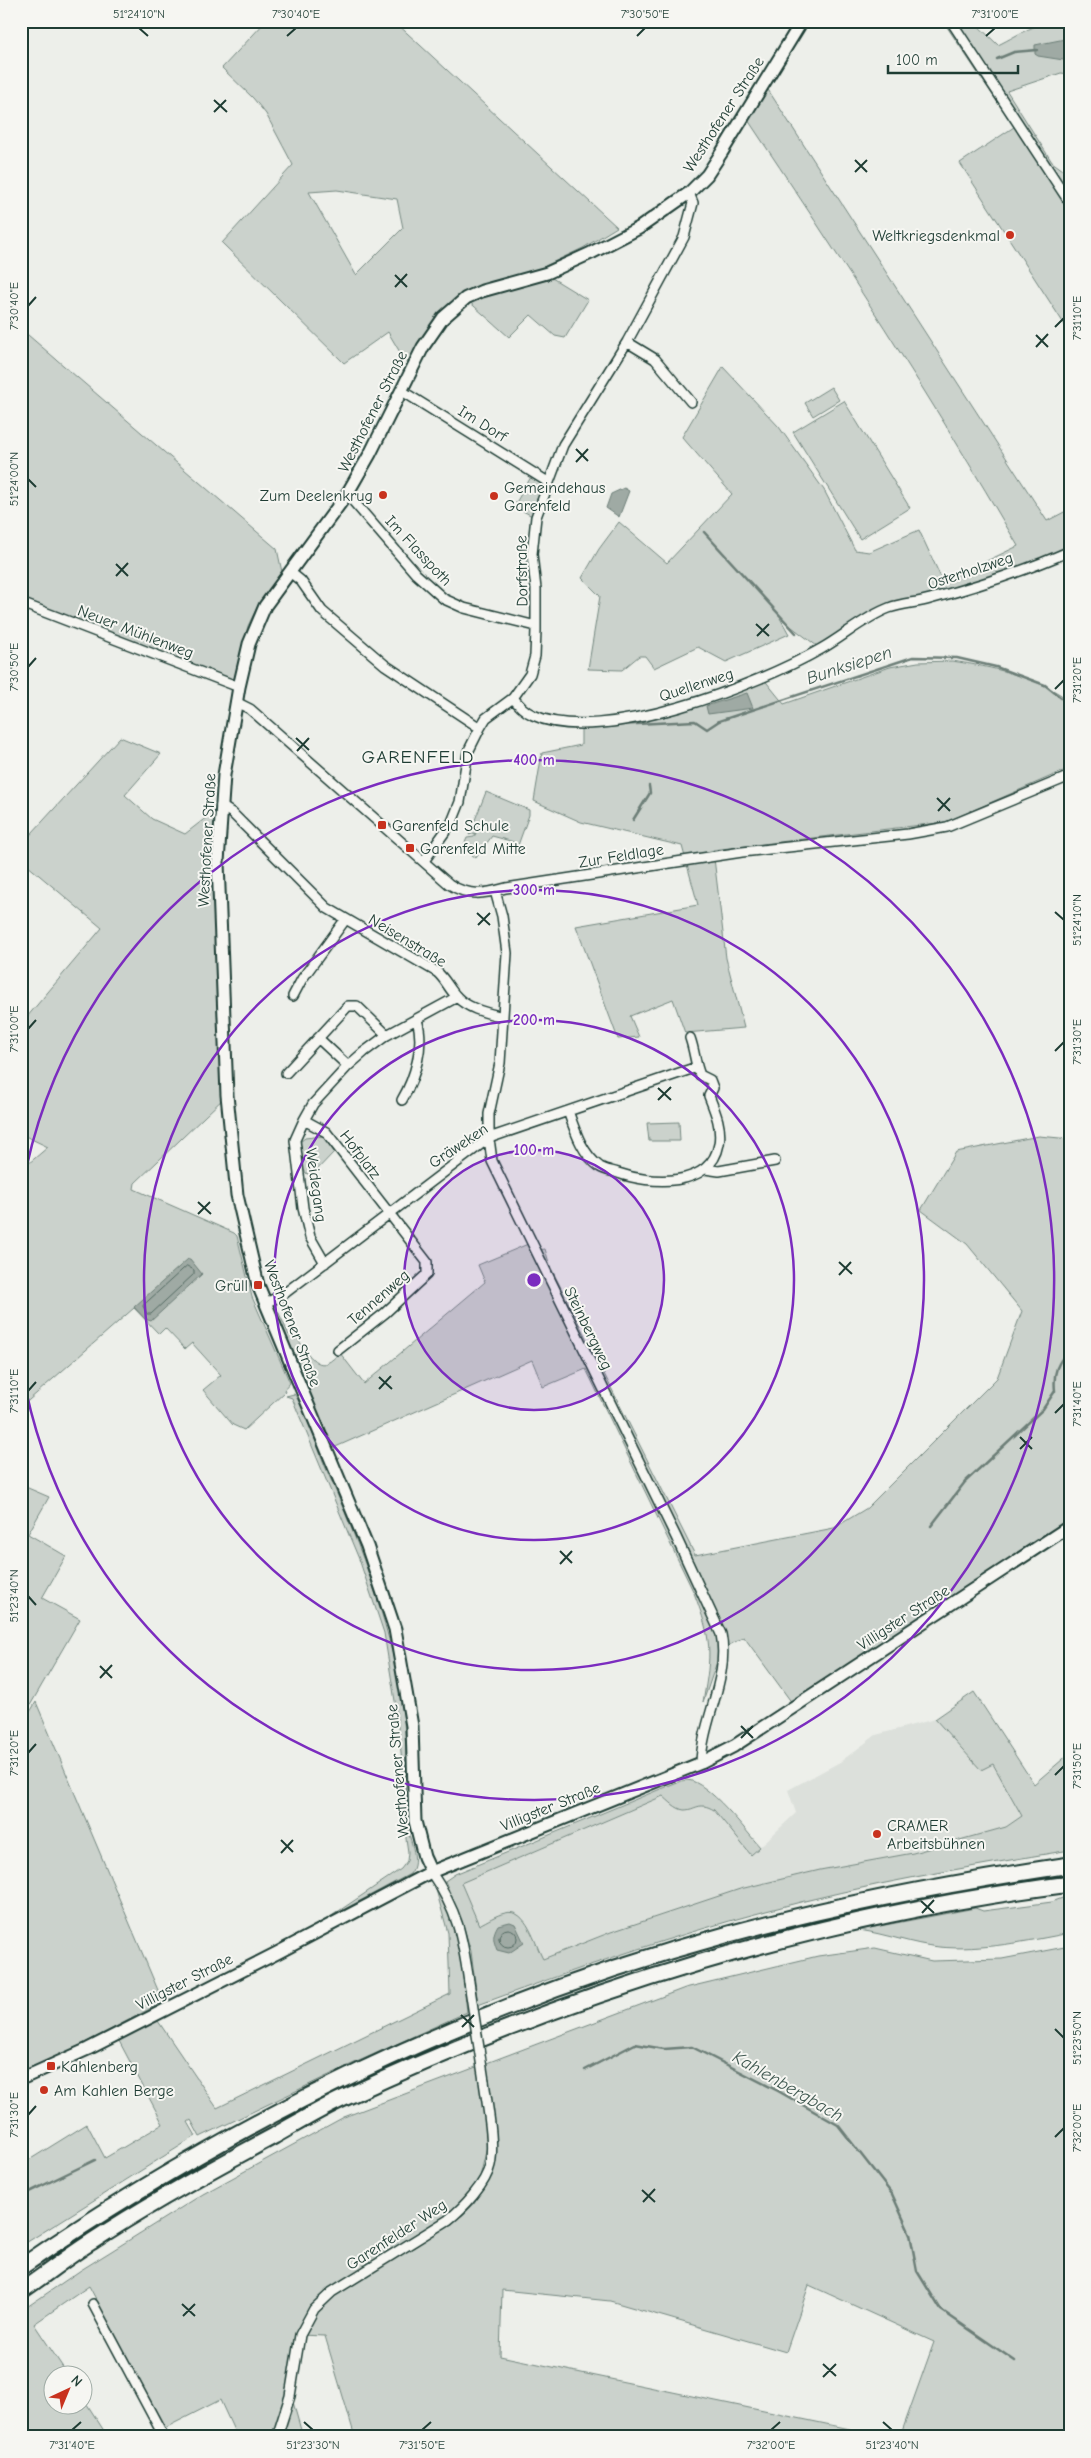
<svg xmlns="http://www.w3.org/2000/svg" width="1091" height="2458" viewBox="0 0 1091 2458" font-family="'Comic Neue',sans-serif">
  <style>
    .built { fill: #dce0db }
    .green { fill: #cbd2cc; stroke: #758880; fill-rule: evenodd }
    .water { fill: #9faaa4; stroke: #6c7e77 }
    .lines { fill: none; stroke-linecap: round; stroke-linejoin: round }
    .shore { stroke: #526961; stroke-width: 1 }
    .stream { stroke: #6c7e77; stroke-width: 2.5 }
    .street-casing { stroke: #1f3d34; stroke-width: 12 }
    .secondary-casing { stroke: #1f3d34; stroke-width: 15 }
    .highway-casing { stroke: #1f3d34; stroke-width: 19 }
    .street { stroke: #f6f6f2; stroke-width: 9 }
    .secondary { stroke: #f6f6f2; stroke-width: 11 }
    .highway { stroke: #f6f6f2; stroke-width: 15 }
    .street-bridge-casing { stroke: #1f3d34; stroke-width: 12; stroke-linecap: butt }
    .street-bridge { stroke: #f6f6f2; stroke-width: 9 }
    .ticks { fill: none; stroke: #1f3d34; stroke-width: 2 }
    .ring { fill: none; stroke: #7b2cbf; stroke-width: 2.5 }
    .poi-dot { fill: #c8321e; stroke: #f6f6f2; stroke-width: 2 }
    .labels { text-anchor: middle; stroke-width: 4; stroke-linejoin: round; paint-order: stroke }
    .street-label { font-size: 16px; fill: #1f3d34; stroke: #f6f6f2 }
    .poi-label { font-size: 16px; fill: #1f3d34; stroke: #f6f6f2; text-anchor: start }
    .water-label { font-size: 18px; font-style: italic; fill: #3f5850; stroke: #f6f6f2 }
    .quarter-label { font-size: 19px; letter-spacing: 1px; fill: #1f3d34; stroke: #f6f6f2 }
    .centre { fill: #7b2cbf; stroke: #f6f6f2; stroke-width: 2.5 }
    .ring-label { font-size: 15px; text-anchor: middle; font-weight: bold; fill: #7b2cbf; stroke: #f6f6f2; stroke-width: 4; stroke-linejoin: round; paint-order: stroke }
    .neatline { fill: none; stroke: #1f3d34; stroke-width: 2 }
    .ticks-label { font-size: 12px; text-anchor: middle; fill: #1f3d34 }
  </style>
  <rect width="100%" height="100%" fill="#edefea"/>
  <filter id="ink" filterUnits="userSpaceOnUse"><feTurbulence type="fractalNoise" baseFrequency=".02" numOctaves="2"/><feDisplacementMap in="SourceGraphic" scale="10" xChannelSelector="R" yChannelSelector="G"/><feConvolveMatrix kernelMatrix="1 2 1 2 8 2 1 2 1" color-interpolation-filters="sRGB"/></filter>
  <g filter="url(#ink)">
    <path class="built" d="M935,1719l45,50 13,-5 29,52 -16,11 -93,26 -93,17 -80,19 -129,43 -69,27 -18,-40 -18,-7 -27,13 -18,-42 203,-87 13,11 7,3 12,-4h12l6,4 37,45 45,-42 -8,-23 52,-28 36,-27z"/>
    <path class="green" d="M266,21h128l223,206 -34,21 -38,18 7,12 36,22 -23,38 -10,-2 -24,-21 -22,22 -43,-38 -57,65 -5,-5 -16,-27 -44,31 -122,-120 71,-78 -27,-51 -13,-16 -31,-30zM337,190l60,9 6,29 -47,47 -47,-83z
      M943,21h30l25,24c21,-10 49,-31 72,-20v49l-9,-1 -54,18 45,71 18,13v28l-8,-12 -4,3 12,19v120l-110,-170 54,-36z
      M763,82l284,439 23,-12v42l-76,29 -104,27 -69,42 -41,-31 9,16 -63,28 -28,-15 -44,21 -9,-12h-6l-17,14 -34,-1 12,-73 -18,-18 17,-29 20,-27 48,41 65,-69 -50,-57 41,-70 56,60 45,63 31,60 14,2 50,-22 24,52 75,-36c-86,-148 -179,-290 -274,-432z
      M21,329l256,220 5,23 -22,29 -12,25 -14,53 -2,1 -211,-81z
      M831,387l8,13 -26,16 -8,-13z
      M844,401l66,107 -50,31 -67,-107z
      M531,477l8,3 3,8 -10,28 -18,-10z
      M952,661c40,6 84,15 118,40v67l-124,54 -233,28 13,108 18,70 -59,5 -12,-34 -43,17 9,21 -21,2 -42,-113 122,-21 -16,-59 -101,-24 -47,-21 8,-48 39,-8v-22l49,-3 133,-42 21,26 106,-37 28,-5z
      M120,737l41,17 -36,41 27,24 33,15 36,-28 6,289 -92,88 -1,6 100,44 3,3 15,61 38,86 -6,7 1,2 -41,38 -11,-5 -30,-35 18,-15 -29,-32 -7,6 -20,-21 -6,6 -25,-26 -113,99v-237l27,-23 -27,-13v-110l81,-96 -81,-68v-15z
      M486,792l43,18v5l-12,33 -4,-2 1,-4 -22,-6 -16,22 -9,-7 -3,-6 3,-7 7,-1 2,-4 -7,2z
      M679,1122l1,19h-31l-2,-18z
      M323,1136l11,16 -20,21 -7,1 -4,-5 -3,-27 5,-4z
      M1039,1136l31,3v380l-275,188 -51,-70 -20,11 -187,-398 8,-1 5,17 145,289 139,-27 33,-20 130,-130 25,-67 -55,-67 -46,-34 35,-58z
      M528,1244l105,211 84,179 2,22 -16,46c9,-50 9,-62 -9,-109l-108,-224 -43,18 -11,-27 -201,89 -54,-132 1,-6 11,24 5,-2c7,9 19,36 33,30 5,-2 9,-7 13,-10l24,31 121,-102 -7,-17z
      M294,1394c10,12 24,55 31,72 36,82 70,166 79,256 4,33 0,65 2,98 1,17 16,39 4,54l-80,43 71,-48 6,-8 1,-9 -7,-47 2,-36 -8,-68 -11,-68 -25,-74 -67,-161 -6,-2z
      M21,1485l28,12 -21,37 38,22 -24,42 38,21 -59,102z
      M974,1692l60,92 36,-31v97c-102,17 -205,34 -304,61 -98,26 -193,59 -288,94l-7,-54 -9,-29 -17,-41 10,-7 220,-91c3,-1 8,-3 12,-3 21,1 59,51 73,67l-9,8 -37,-45c-15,-9 -18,0 -30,0 -8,-1 -15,-9 -21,-14l-202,87 18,42c8,-4 17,-10 26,-12 22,-6 30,32 38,46l68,-27 129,-43 80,-19 93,-17 93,-26 16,-11 -29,-52 -12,6 -46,-51z
      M36,1702l127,300 -80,42 -62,29v-346z
      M435,1886h1l22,45 9,81 -117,53 -150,72 -9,-17 -3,2 8,14 -175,110v-81l66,-41 18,34 58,-34 -45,-85 40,-18 59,87 233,-114 -2,-61z
      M1070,1895v38c-42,8 -89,18 -131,14 -27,-3 -53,-13 -80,-17l116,-22 8,3 69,-9z
      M1070,1946v491h-170l34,-95 -125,-57 -23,67 -176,-51 -108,-11 -2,66 350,73 -1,8h-494l-30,-101 -27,-1 -9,53 14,49h-66l-17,-37 -55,28 -76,-142 -55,38 34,51 -16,1v30h30l1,-8 25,39h-87v-126l60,-41 122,-76 141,-77 341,-129 133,-32 57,-8 57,13 70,-2zM487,2147l2,31 -15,26 -11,11 -133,83 -8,7 -6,-5 144,-94 20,-29z"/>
    <path class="water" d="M1070,38v23l-32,-5 -3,-2v-9z
      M624,488l5,3 -10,26 -13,-9 5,-14z
      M747,693l6,15 -45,6 -2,-8z
      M188,1259h2l12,15 -51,47 -6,-2 -11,-12z
      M510,1922l5,2 9,19 -15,10 -12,-3c-4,-10 -5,-15 1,-25z"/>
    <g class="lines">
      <path class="shore" d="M187,1266l7,4v4l-43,40h-4l-4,-8z
        M499 1938a9 9 0 1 1 18 0a9 9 0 1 1-18 0Z"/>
      <path class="stream" d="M997,59l17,-7 23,-2
        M704,532l92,101
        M617,725l78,-4 12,8 12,-8 194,-64 44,1 39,9 49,18 25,20
        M633,820l17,-27 -1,-7
        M931,1526l34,-44 78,-73 12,-18c-2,-19 2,-28 15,-42
        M585,2070l50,-26 29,5 28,-2 86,44 60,34 54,69 18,40 7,37 24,39 74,51
        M21,2196l74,-36"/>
      <defs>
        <path id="street" d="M951,21l119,182
          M627,342l28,17 36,43
          M402,391l146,91
          M347,494l69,80 28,25 20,9 72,18
          M290,572l11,9 21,30 63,54 95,63
          M21,603l218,84
          M513,698c6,7 11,13 20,17 67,32 227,-31 288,-66 23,-13 44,-32 68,-41 13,-5 28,-5 41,-9 48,-13 95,-28 140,-48
          M236,702l14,7 199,175c20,13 35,10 57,4l236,-36 166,-18 39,-7 123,-51
          M221,806l11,7 95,95 110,64c9,8 12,17 20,25 11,12 31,16 46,20
          M424,861l28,-39 8,-20 8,-50 12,-24 6,-10 27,-20 17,-24 5,-18 1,-26v-41l-4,-35 4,-37 27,-72 64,-103 57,-105 9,-34 -4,-10
          M495,891l7,25 5,37 -7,110 -11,51v24l3,23 184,376 45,97c9,43 -19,86 -20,129
          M293,996l9,-17 43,-59
          M318,1038l30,28
          M286,1073l62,-67h9l30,29
          M402,1100c13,-22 23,-55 15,-80
          M568,1111c7,20 14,43 32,56 5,3 12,4 18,6 31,11 93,16 101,-29 3,-17 -4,-33 -10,-48l4,-8 -3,-8 -10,-5c-5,-11 -5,-23 -10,-37
          M304,1120l22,12 101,130v12l-42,39 -47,37
          M705,1169l14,2 56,-10
          M325,1263l-15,-26 -7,-29 -8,-68 9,-20 9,-16 35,-38 16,-14 23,-17 70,-38
          M265,1303l16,-7 208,-158 208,-71
          M431,1872c27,40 31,63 38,110
          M93,2304l71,133
          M277,2437l13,-41 10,-61 14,-26 18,-17 116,-72c15,-12 38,-36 42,-55 5,-23 -3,-60 -6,-84"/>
        <path id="secondary" d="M431,1872l-7,-15 -9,-36 -3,-95 -17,-97 -28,-83 -109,-261 -21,-90 -10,-100 -9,-233 6,-87 15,-88 10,-43 16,-38 82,-112 23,-40 53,-107 20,-29 23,-20 16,-7 65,-18 44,-20 48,-25 50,-35 18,-18 15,-23 80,-131
          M21,2079l67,-30 189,-96 154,-81 270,-109 33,-17 336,-220"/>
        <path id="highway" d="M21,2267c215,-148 456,-265 708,-333 113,-31 226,-52 341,-69
          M21,2291c24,-16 46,-34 70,-49 59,-39 121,-73 183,-106 23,-13 46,-27 70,-38 229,-107 475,-182 726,-214"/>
      </defs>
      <use href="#street" class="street-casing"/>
      <use href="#secondary" class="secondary-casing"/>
      <use href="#highway" class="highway-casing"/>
      <use href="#street" class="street"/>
      <use href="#secondary" class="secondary"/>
      <use href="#highway" class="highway"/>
      <defs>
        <path id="street-bridge" d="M469,1982l15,99"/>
      </defs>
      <use href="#street-bridge" class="street-bridge-casing"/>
      <use href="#street-bridge" class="street-bridge"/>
    </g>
  </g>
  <path class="ticks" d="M139,28l9,8M287,36l9,-8M637,36l8,-8M986,36l9,-8M214,100l13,12M214,112l12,-12M855,160l12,12M855,172l12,-12M395,275l12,12M395,287l12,-13M28,306l8,-9M1055,327l9,-9M1036,335l12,12M1036,347l12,-13M576,449l12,12M576,462l12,-13M28,479l8,8M116,564l12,12M116,576l12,-13M756,624l13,12M757,636l12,-12M28,667l8,-9M1055,689l9,-9M296,738l13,12M297,751l12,-13M937,798l13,13M938,811l12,-13M1055,912l9,8M477,913l13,12M478,925l12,-12M28,1029l8,-9M1055,1051l9,-9M658,1088l13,12M658,1100l13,-13M198,1202l13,12M198,1214l12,-12M839,1262l13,12M839,1275l12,-13M379,1377l13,12M379,1389l12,-13M28,1391l8,-9M1055,1413l9,-9M1020,1437l12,12M1020,1449l12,-12M560,1551l12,12M560,1564l12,-13M28,1596l8,9M100,1666l12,12M100,1678l12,-13M741,1726l12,12M741,1738l12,-12M28,1753l8,-9M1055,1775l9,-9M281,1840l12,12M281,1853l12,-13M921,1901l13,12M922,1913l12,-13M461,2015l13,12M462,2027l12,-12M1055,2029l9,9M28,2115l8,-9M1055,2137l9,-9M642,2190l13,12M643,2202l12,-13M182,2304l13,12M183,2316l12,-12M823,2364l13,12M823,2377l13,-13M304,2422l9,8M883,2422l9,8M72,2430l9,-8M422,2430l9,-8M771,2430l9,-8"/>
  <circle cx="534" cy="1280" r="130" fill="#7b2cbf" fill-opacity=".12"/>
  <g class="ring">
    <circle cx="534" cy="1280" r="130"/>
    <circle cx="534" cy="1280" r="260"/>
    <circle cx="534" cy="1280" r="390"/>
    <path d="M22 1190A520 520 0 1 1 22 1370"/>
  </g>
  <g class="poi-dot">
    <circle cx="1010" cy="235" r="5"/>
    <circle cx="383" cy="495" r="5"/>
    <circle cx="494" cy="496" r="5"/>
    <rect x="377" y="820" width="10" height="10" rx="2.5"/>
    <rect x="405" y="843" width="10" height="10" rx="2.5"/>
    <rect x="253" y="1280" width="10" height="10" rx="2.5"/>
    <circle cx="877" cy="1834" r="5"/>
    <rect x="46" y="2061" width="10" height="10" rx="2.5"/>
    <circle cx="44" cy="2090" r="5"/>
  </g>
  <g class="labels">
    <g class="street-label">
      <text transform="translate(723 114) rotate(-57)" y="6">Westhofener Straße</text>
      <text transform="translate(372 411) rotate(-63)" y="6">Westhofener Straße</text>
      <text transform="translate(483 423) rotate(32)" y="6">Im Dorf</text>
      <text transform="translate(419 550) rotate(47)" y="6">Im Flasspoth</text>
      <text transform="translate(970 570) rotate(-18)" y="6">Osterholzweg</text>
      <text transform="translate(521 571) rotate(-91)" y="6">Dorfstraße</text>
      <text transform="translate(136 631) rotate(21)" y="6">Neuer Mühlenweg</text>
      <text transform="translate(696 684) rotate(-18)" y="6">Quellenweg</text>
      <text transform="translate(206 840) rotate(-87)" y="6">Westhofener Straße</text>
      <text transform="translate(621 855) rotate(-9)" y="6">Zur Feldlage</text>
      <text transform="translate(408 940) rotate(31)" y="6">Neisenstraße</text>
      <text transform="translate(458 1145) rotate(-34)" y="6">Gräweken</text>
      <text transform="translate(361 1154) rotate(53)" y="6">Hofplatz</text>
      <text transform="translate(317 1185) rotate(82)" y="6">Weidegang</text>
      <text transform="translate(378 1297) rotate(-41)" y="6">Tennenweg</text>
      <text transform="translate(293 1323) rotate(69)" y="6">Westhofener Straße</text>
      <text transform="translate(589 1328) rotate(64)" y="6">Steinbergweg</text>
      <text transform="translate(903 1617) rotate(-33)" y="6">Villigster Straße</text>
      <text transform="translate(397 1771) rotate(-95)" y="6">Westhofener Straße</text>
      <text transform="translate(550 1806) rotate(-22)" y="6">Villigster Straße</text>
      <text transform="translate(184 1981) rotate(-27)" y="6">Villigster Straße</text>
      <text transform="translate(396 2234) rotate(-33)" y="6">Garenfelder Weg</text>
    </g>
    <g class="poi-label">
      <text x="1000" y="241" text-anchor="end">Weltkriegsdenkmal</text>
      <text x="504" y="493">Gemeindehaus<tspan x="504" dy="18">Garenfeld</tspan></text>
      <text x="373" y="501" text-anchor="end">Zum Deelenkrug</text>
      <text x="392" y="831">Garenfeld Schule</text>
      <text x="420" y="854">Garenfeld Mitte</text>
      <text x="248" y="1291" text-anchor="end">Grüll</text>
      <text x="887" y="1831">CRAMER<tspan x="887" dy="18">Arbeitsbühnen</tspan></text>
      <text x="61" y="2072">Kahlenberg</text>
      <text x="54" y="2096">Am Kahlen Berge</text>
    </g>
    <g class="water-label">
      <text transform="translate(849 665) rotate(-18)" y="6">Bunksiepen</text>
      <text transform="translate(788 2086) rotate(30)" y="6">Kahlenbergbach</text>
    </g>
    <g class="quarter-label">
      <text x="418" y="763">GARENFELD</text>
    </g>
  </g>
  <circle cx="534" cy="1280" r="8" class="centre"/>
  <g class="ring-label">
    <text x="534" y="765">400 m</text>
    <text x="534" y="895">300 m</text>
    <text x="534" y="1025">200 m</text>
    <text x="534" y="1155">100 m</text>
  </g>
  <rect width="1091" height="2458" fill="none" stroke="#f6f6f2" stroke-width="55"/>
  <g transform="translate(68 2390) rotate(44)"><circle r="24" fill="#f6f6f2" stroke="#a0aca6"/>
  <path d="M0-4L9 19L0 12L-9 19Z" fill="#c8321e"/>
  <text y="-8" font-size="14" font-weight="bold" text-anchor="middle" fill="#1f3d34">N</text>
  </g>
  <path d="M888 65v8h130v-8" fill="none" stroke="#1f3d34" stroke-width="2.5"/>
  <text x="896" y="65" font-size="15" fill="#1f3d34" stroke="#f6f6f2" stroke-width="4" paint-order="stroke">100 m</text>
  <rect x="28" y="28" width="1036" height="2402" class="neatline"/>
  <g class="ticks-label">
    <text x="139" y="18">51°24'10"N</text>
    <text x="296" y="18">7°30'40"E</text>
    <text x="645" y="18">7°30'50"E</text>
    <text x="995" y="18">7°31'00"E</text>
    <text transform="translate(14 306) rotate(-90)" y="4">7°30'40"E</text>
    <text transform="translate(1077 318) rotate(-90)" y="4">7°31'10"E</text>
    <text transform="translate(14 479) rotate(-90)" y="4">51°24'00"N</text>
    <text transform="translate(14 667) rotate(-90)" y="4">7°30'50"E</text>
    <text transform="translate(1077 680) rotate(-90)" y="4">7°31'20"E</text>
    <text transform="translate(1077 920) rotate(-90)" y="4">51°24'10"N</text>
    <text transform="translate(14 1029) rotate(-90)" y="4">7°31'00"E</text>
    <text transform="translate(1077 1042) rotate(-90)" y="4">7°31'30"E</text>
    <text transform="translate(14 1391) rotate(-90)" y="4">7°31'10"E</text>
    <text transform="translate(1077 1404) rotate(-90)" y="4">7°31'40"E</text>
    <text transform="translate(14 1596) rotate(-90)" y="4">51°23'40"N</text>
    <text transform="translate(14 1753) rotate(-90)" y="4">7°31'20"E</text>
    <text transform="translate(1077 1766) rotate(-90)" y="4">7°31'50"E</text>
    <text transform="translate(1077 2038) rotate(-90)" y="4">51°23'50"N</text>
    <text transform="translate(14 2115) rotate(-90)" y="4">7°31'30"E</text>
    <text transform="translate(1077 2128) rotate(-90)" y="4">7°32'00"E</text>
    <text x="72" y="2449">7°31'40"E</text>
    <text x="313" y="2449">51°23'30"N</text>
    <text x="422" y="2449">7°31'50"E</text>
    <text x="771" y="2449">7°32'00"E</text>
    <text x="892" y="2449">51°23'40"N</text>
  </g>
</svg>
